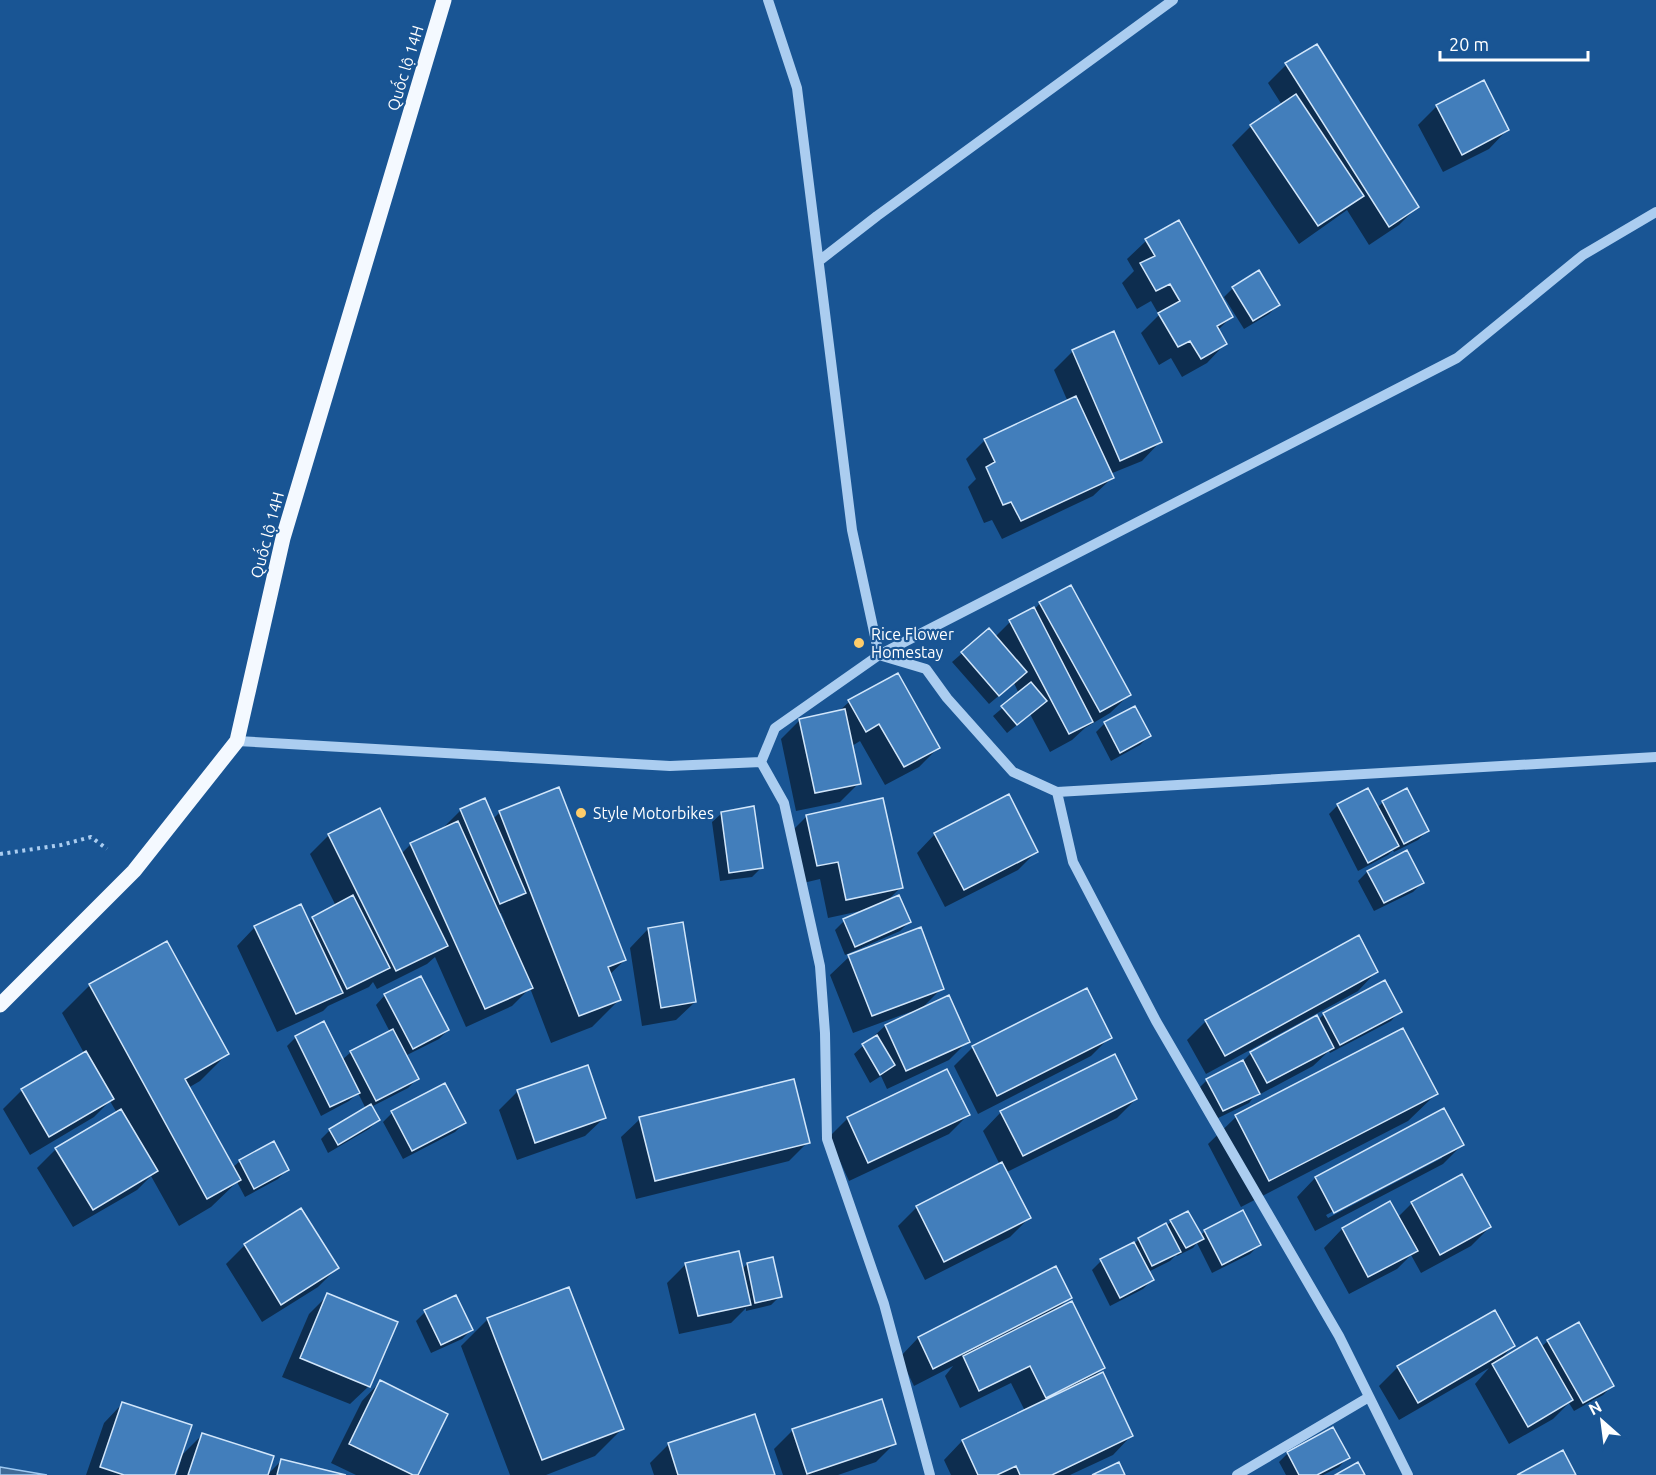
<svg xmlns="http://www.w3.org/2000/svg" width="1656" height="1475" viewBox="0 0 1656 1475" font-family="Ubuntu,sans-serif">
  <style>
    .water { fill: #3f6a97; stroke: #9ec9f2; stroke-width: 1.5 }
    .shadow { fill: #0007; fill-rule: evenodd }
    .building { fill: #427ebb; stroke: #d1e6fb; stroke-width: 1.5 }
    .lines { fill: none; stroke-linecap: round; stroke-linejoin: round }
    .path { stroke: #abcdf0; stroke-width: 4; stroke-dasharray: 3 4.5; stroke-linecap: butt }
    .minor { stroke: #abcdf0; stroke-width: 10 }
    .major { stroke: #f4f9ff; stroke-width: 15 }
    .poi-dot { fill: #ffcd6a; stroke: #195594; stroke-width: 2 }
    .labels { text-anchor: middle; stroke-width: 4.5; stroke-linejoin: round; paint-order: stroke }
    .street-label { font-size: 16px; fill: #fff; stroke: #195594 }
    .poi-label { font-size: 16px; fill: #fff; stroke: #195594; text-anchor: start }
  </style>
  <rect width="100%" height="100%" fill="#195594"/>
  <path class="water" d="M0,1467l47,8h-47z"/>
  <path class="shadow" d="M1286,65l131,142 -18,18 -30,20 -22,-35 -48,34 -67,-99 19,-19 31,-21 -14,-22z
    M1437,106l70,24 -18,19 -46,23 -25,-47z
    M1146,241l85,76 -13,13 7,14 -18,19 -25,14 -11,-19 -12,7 -18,-32 18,-18 -8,-14 -14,8 -15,-26 12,-12 -7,-12z
    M1233,288l45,17 -9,9 -25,15 -20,-32z
    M1073,351l87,91 -18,19 -32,13 2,4 -19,18 -91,43 -10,-19 -8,3 -16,-36 8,-8 -10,-20 19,-19 83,-38 -14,-32z
    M1040,603l89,92 -19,18 -25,15 -13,12 -22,12 -20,-38 -23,19 -14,-17 26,-22 -5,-11 -25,21 -37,-42 37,-32 6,7 15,-15 24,-12z
    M897,675l41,73 -19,19 -34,18 -25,-44 -8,5 7,37 -19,19 -44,9 -15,-72 19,-19 38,-8 11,-10z
    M1105,723l44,13 -9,9 -29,16 -15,-29z
    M485,800l8,19 7,-7 125,148 -16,15 10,25 -27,27 -41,16 -21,-55 -18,18 -46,21 -31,-70 -8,7 -50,25 -4,-7 -4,5 -41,19 -5,5 -46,21 -40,-86 18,-19 53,-5 5,-4 23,-12 -26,-52 19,-19 72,19 10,-10 31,-15 19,-19zM501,913l4,9 -3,1 -4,-9z
    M1383,802l44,29 -9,9 -24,12 -1,-2 -5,5 -30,16 -29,-57 9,-9 39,3z
    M722,813l39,55 -9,9 -32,4 -8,-59z
    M807,816l94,71 -15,15 23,20 -9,9 -55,24 -10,-25 9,-9 21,-11 -37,8 -8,-39 -21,5 -11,-49z
    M935,834l101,18 -18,18 -73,37 -28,-54z
    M1406,852l16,31 -9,9 -39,19 -16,-30 9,-9z
    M648,929l47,73 -19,18 -34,6 -12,-78z
    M166,943l61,111 -27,27 -12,7 44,80 8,-7 47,9 -9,9 -33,18 -8,-15 -26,25 -32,19 -28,-50 -14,14 -64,37 -36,-59 19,-19 61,-36 -7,-12 -16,16 -64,38 -27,-46 19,-19 62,-37 -22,-40 28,-28z
    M850,956l92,32 -21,21 47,32 -19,19 -62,29 -6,-13 -11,7 -16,-29 31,-28 26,-12 -1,-2 -57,21 -23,-58z
    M1376,972l-18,19 -152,83 -19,-34 19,-19z
    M1384,982l16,29 -9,10 -61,32 -1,-2 -16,15 -60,32 -4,5 -35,17 -16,-31 9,-9 34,-17 10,-10 67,-33 6,-6z
    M385,995l63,35 -9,9 -34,17 12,23 -9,9 -37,19 7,13 -9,9 -41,24 -7,-14 9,-9 36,-21 -8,-16 -9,8 -28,15 -34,-70 9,-9 46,23 9,-8 39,-20 -14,-27z
    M1110,1037l-19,19 -113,58 -24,-48 19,-19z
    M946,1071l22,44 -19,19 -100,47 -20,-44 18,-18z
    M518,1091l86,27 -19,18 -68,24 -18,-50z
    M1436,1094l-28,27 -167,86 -33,-63 28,-27z
    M1136,1099l-19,19 -112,55 24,45 -19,19 -85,43 -27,-54 19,-19 83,-42 -17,-34 18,-19z
    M1444,1110l18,35 -19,19 -128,67 -18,-34 18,-19zM1442,1155v3l-114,60 -2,-3z
    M392,1113l72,10 -9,9 -52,27 -20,-37z
    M640,1119l168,23 -19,19 -153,38 -15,-62z
    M1462,1176l28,51 -19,19 -50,27 -10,-18 -14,14 -48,25 -25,-46 18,-19 48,-26 8,14 14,-14z
    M1171,1222l29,14 5,-5 54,14 -9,9 -38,19 -15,-30 -4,5 -16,8 -1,-1 -6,6 -22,11 4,8 -9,9 -33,17 -18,-36 9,-9 32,-16 6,-6 27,-13z
    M245,1245l92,23 -19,19 -56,35 -36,-58z
    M686,1264l55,6 6,-6 33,32 -9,9 -25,6v-3l-15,15 -52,11 -12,-51z
    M1055,1268l15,29 -12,12 45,59 -10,10 38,58 -18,19 -43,20h-119l-7,-15 18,-19 63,-30 -14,-28 -51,25 -15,-32 8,-10 -39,20 -14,-29 18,-19z
    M328,1295l41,91 -19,18 -68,-27 27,-63z
    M425,1312l46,18 -9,9 -31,14 -15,-32z
    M488,1319l134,110 -27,27 -49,19h-36l-49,-129z
    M1548,1341l65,44 -10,10 -29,16 -5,-8 -16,16 -44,25 -34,-60 14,-16 -90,52 -20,-34 19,-19 115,-21 -14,15 42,-14z
    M380,1382l36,93h-60l-25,-12 31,-62z
    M122,1404l57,54 23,-23 64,40h-89l4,-15h-3l-5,15h-87l18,-52z
    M793,1430l101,14 -18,18 -38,13h-55l-9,-26z
    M669,1444l105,31h-120l-4,-12z
    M1288,1453l60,4 -9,10 -16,8h-37l-7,-13z
    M281,1461l59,14h-73z"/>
  <path class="building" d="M1317,44l102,163 -30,20 -104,-164z
    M1484,80l25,50 -47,25 -26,-50z
    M1296,94l68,102 -46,30 -68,-101z
    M1179,220l54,97 -16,9 10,18 -26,15 -11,-18 -12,6 -20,-34 22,-12 -10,-17 -14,7 -16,-28 15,-7 -10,-17z
    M1259,270l21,35 -27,16 -21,-34z
    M1114,331l48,111 -42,19 -48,-111z
    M1076,396l38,82 -93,43 -10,-19 -8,3 -17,-38 9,-5 -11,-23z
    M1071,585l60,110 -31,17 -61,-110z
    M1034,607l59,115 -24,12 -60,-114z
    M989,628l38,44 -28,24 -38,-44z
    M898,673l42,75 -36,19 -25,-43 -13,8 -18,-32z
    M1031,682l16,19 -30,24 -16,-19z
    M1135,706l16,30 -31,17 -16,-31z
    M845,709l16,75 -46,9 -16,-74z
    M559,787l67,173 -18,7 13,33 -42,16 -80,-205z
    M1368,788l31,58 -31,17 -31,-59z
    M1407,788l22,43 -25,13 -22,-43z
    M1009,794l29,58 -74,38 -30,-57z
    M485,798l41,95 -26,11 -40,-95z
    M883,798l20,90 -57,12 -8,-38 -21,4 -11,-51z
    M754,806l9,62 -34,5 -8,-61z
    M380,808l68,138 -52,25 -68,-137z
    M458,821l75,167 -48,21 -75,-166z
    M1407,850l17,33 -40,20 -17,-32z
    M353,895l37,73 -43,21 -35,-72z
    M899,895l12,27 -56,25 -12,-28z
    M301,904l42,89 -47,21 -42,-88z
    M683,922l13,80 -35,6 -13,-80z
    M921,927l23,62 -72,27 -24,-61z
    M1359,935l19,37 -153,84 -20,-36z
    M167,941l62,113 -44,25 56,101 -34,19 -118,-215z
    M421,976l28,54 -36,19 -29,-55z
    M1385,980l17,32 -62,33 -17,-32z
    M1087,988l25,50 -115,58 -25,-50z
    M949,995l21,47 -64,29 -21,-46z
    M1317,1015l17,33 -67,35 -17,-31z
    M324,1021l36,72 -30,14 -35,-71z
    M1403,1028l35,66 -169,87 -34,-66z
    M393,1029l26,50 -43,22 -26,-50z
    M877,1035l18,30 -15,10 -18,-31z
    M86,1051l28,48 -65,38 -28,-48z
    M1115,1054l22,45 -114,57 -23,-45z
    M1243,1060l17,34 -37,17 -17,-32z
    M588,1065l18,53 -71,25 -18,-53z
    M947,1069l23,46 -102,48 -21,-46z
    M794,1079l16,64 -155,38 -16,-64z
    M445,1083l21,40 -54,28 -21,-40z
    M371,1104l9,16 -42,25 -9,-16z
    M1444,1108l20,37 -130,68 -19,-36z
    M121,1109l37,62 -65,39 -38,-62z
    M274,1141l15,29 -35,19 -15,-29z
    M1002,1162l29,56 -87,44 -28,-56z
    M1462,1174l29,53 -51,28 -29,-53z
    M1390,1201l28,50 -50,26 -26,-49z
    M301,1208l38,60 -58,37 -37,-61z
    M1243,1210l18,35 -39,20 -18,-35z
    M1188,1211l16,28 -18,9 -16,-28z
    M1166,1223l15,29 -29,14 -14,-28z
    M1134,1242l20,38 -34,18 -20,-39z
    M739,1251l12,54 -53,11 -13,-53z
    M773,1257l9,40 -27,6 -8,-40z
    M1056,1266l16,32 -139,71 -15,-32z
    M569,1287l55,142 -82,31 -55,-142z
    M327,1293l71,29 -28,65 -70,-29z
    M456,1295l17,35 -32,15 -17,-35z
    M1072,1301l33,67 -59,30 -16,-32 -51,25 -16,-35z
    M1495,1310l20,36 -97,57 -21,-37z
    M1579,1322l35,64 -31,17 -36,-63z
    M1537,1337l36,63 -45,27 -36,-63z
    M1103,1372l30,64 -81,39h-32l-4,-9 -19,9h-19l-16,-35z
    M380,1380l68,34 -30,61h-5l-64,-31z
    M882,1399l14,45 -89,30 -15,-45z
    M122,1402l70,23 -17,50h-51l-24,-8z
    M755,1414l20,61h-97l-10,-32z
    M1333,1427l17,31 -33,17h-18l-12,-23z
    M202,1433l72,23 -6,19h-80z
    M1563,1450l13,25h-59z
    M281,1459l65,16h-69z
    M1119,1462l6,13h-33z
    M1358,1462l7,13h-30z"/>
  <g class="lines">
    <path class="path" d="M0,854l61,-9 30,-8 16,12"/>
    <path class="minor" d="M768,0l29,88 55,442 27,125
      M819,261l58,-45 296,-216
      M879,655l47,14 21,29 66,74 44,20 599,-35
      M237,741l433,25 91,-4 14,-34 104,-73 578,-297 126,-103 73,-43
      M761,762l23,41 36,163 5,67 2,106 57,165 46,171
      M1057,792l16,70 83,159 183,315 69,139
      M1237,1475l132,-78"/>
    <path class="major" d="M0,1005l134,-134 103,-130 46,-203 161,-538"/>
  </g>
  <g class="poi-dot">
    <circle cx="859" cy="643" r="6"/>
    <circle cx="581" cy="813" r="6"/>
  </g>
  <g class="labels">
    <g class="street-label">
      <text transform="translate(405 68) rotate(-73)" y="6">Quốc lộ 14H</text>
      <text transform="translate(267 535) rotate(-75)" y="6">Quốc lộ 14H</text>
    </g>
    <g class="poi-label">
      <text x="871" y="640">Rice Flower<tspan x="871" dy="18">Homestay</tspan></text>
      <text x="593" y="819">Style Motorbikes</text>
    </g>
  </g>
  <g transform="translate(1602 1421) rotate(332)" stroke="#195594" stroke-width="4.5" paint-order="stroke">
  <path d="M0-4.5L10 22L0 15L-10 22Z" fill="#ffffff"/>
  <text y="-9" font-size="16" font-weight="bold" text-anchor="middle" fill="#ffffff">N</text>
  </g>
  <path d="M1440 51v9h148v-9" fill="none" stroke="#ffffff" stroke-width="3"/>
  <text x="1449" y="51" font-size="18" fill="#ffffff" stroke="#195594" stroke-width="4.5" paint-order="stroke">20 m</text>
</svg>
